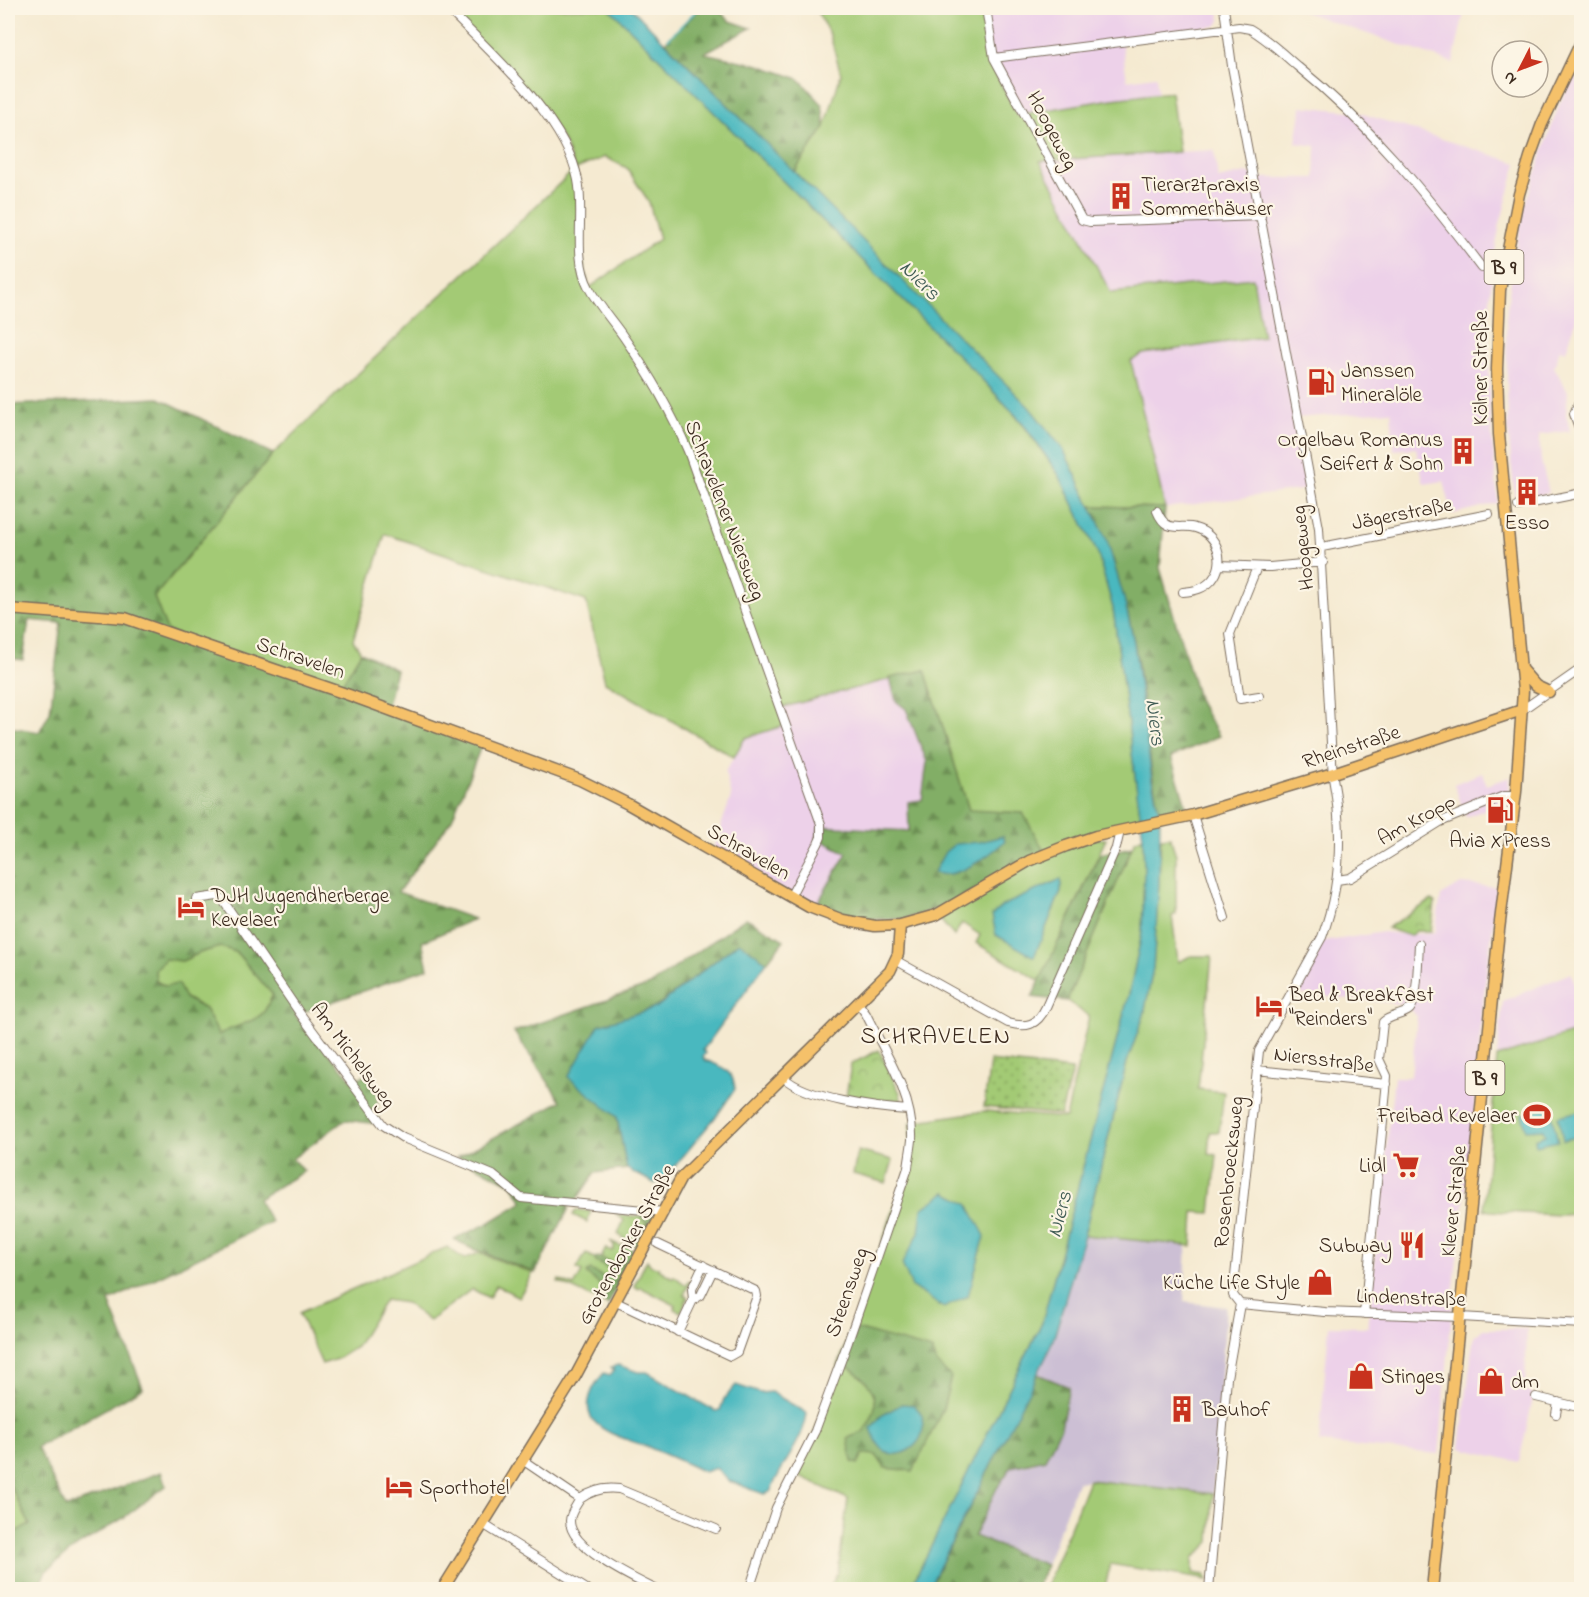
<svg xmlns="http://www.w3.org/2000/svg" width="1589" height="1597" viewBox="0 0 1589 1597" font-family="'Indie Flower',sans-serif">
  <style>
    .built { fill: #edd1e9 }
    .industrial { fill: #ccbfd4 }
    .grass { fill: #a3ca75; stroke: #6f7a4a; stroke-width: 1.5; fill-rule: evenodd }
    .forest { fill: url(#forest-firs); stroke: #5e6c42; stroke-width: 1.5; fill-rule: evenodd }
    .park { fill: url(#park-crowns); stroke: #6f7a4a; stroke-width: 1.5 }
    .garden { fill: url(#garden-dots); stroke: #6f7a4a; stroke-width: 1.5 }
    .water { fill: #48b8bf; stroke: #42716e; stroke-width: 1.5 }
    .lines { fill: none; stroke-linecap: round; stroke-linejoin: round }
    .stream { stroke: #48b8bf; stroke-width: 2 }
    .minor-casing { stroke: #7c6d5d; stroke-width: 10 }
    .major-casing { stroke: #7c6d5d; stroke-width: 13 }
    .minor { stroke: #fff; stroke-width: 8 }
    .major { stroke: #f5c16b; stroke-width: 10 }
    .labels { text-anchor: middle; stroke-width: 4.5; stroke-linejoin: round; paint-order: stroke }
    .shield { fill: #fcf5e5; stroke: #75675a; stroke-width: 1.5 }
    .shield-label { font-size: 20px; font-weight: bold; fill: #3b2a1e }
    .street-label { font-size: 21px; fill: #3b2a1e; stroke: #fcf5e5 }
    .poi-label { font-size: 21px; fill: #3b2a1e; stroke: #fcf5e5; text-anchor: start }
    .water-label { font-size: 22px; font-style: italic; fill: #405c56; stroke: #fcf5e5 }
    .quarter-label { font-size: 24px; letter-spacing: 1.5px; fill: #3b2a1e; stroke: #fcf5e5 }
  </style>
  <defs>
    <pattern id="forest-firs" width="22" height="20" patternUnits="userSpaceOnUse" patternTransform="scale(1.5)"><rect width="22" height="20" fill="#82ae66"/><path d="M5 1l3.5 6h-7zM16 11l3.5 6h-7z" fill="#6c8e53"/></pattern>
    <pattern id="park-crowns" width="20" height="18" patternUnits="userSpaceOnUse" patternTransform="scale(1.5)"><rect width="20" height="18" fill="#a3ca75"/><path d="M2 6a3 3 0 1 1 6 0M12 15a3 3 0 1 1 6 0" fill="none" stroke="#86a45f"/></pattern>
    <pattern id="garden-dots" width="8" height="8" patternUnits="userSpaceOnUse" patternTransform="scale(1.5)"><rect width="8" height="8" fill="#a3ca75"/><path d="M2 2h.1M6 6h.1" fill="none" stroke="#86a45f" stroke-width="1.8" stroke-linecap="round"/></pattern>
  </defs>
  <rect width="100%" height="100%" fill="#fcf5e5"/>
  <filter id="ink" filterUnits="userSpaceOnUse"><feTurbulence type="fractalNoise" baseFrequency=".0167" numOctaves="2"/><feDisplacementMap in="SourceGraphic" scale="12" xChannelSelector="R" yChannelSelector="G"/><feConvolveMatrix kernelMatrix="1 2 1 2 8 2 1 2 1" color-interpolation-filters="sRGB"/></filter>
  <filter id="wash" filterUnits="userSpaceOnUse"><feTurbulence type="fractalNoise" baseFrequency=".008" numOctaves="4" result="noise"/><feDisplacementMap in="SourceGraphic" scale="24" xChannelSelector="R" yChannelSelector="G"/><feGaussianBlur stdDeviation="1.35" result="paint"/><feColorMatrix in="noise" values="0 0 0 0 0 0 0 0 0 0 0 0 0 0 0 0 0 1.4 0 .05"/><feComposite in="paint" operator="in"/></filter>
  <g filter="url(#wash)">
    <rect width="100%" height="100%" fill="#f5ead1"/>
    <path class="built" d="M981,8h238l1,13 -4,5 -95,12 6,42 29,-4 2,18 -46,5 -95,16 -28,-55z
      M1292,8h173l-12,55z
      M1581,61v243l-15,47 -6,-2 -6,18 14,25 -2,22 4,17 -31,4 2,25 8,33 -34,7 -7,-71 -2,-109 2,-20 14,-87 37,-108z
      M1302,106l55,6 160,51 -17,61 -7,37 -4,53v91l9,98 -46,11 -8,-33 -20,3 -8,-36 -22,2 -3,-39 -97,7 13,71 -142,19 -34,-148 122,-82 -142,15 -71,-133 174,-10 4,29 28,-6 17,5h52l1,-32 -20,-3z
      M890,678l6,23 10,8 21,53 -5,39 -14,2 1,28 -91,7 29,15 -33,56 -102,-57 19,-55 -6,-25 20,-34 40,-13 -5,-17z
      M1482,773l5,12 23,-8 -4,47 -11,-1 -6,-15 -23,9 -12,-33z
      M1461,884l37,3 -15,113 -10,132 -17,134 -17,188 -120,-11 10,-117 39,1 26,-250h17l6,-61 -14,-12 -107,-10 27,-52 61,-10 24,3 27,-3 6,-36z
      M1571,973l10,28v29l-84,27 6,-56z
      M1483,1329h44l-2,62 9,3 -15,68 -59,-14 13,-107 2,-5z"/>
    <path class="industrial" d="M1084,1235l103,10 -3,57 42,5 -13,187 -124,-14 -12,2 -31,83 -72,-29 23,-48 14,-21 23,-4 34,-76 -31,-13 18,-40z"/>
    <path class="grass" d="M447,8h162l367,365 46,50 37,52 39,79 15,54 28,213 -62,16 27,2 -66,142 -64,-38 4,-8 -18,-12 -8,13 -18,-21 87,-102 -54,-2 -44,-141 -145,38 6,17 -41,13 -11,19 -129,-75 -19,-81 -201,-67 -32,106 8,12 -23,39 -171,-60 -13,-34 119,-143 302,-285 -12,-29 -31,-43zM605,157l22,11 22,34 10,37 -70,49 -8,-35 -5,-84zM1061,891l-27,65 -38,-21z
      M815,8h166l8,52 28,55 95,-16 59,-7 8,60 -139,9 71,132 142,-15 10,59 -120,17 -12,7 34,147 -74,-2 -28,-57 -269,-277 31,-45 16,-53 -11,-39z
      M1143,837l1,33 -2,63 -12,57 -88,333 -132,266h-81l9,-17 10,-73 -54,-25 21,-43 93,-263 3,-46 74,-11 81,7 23,-102 -22,-15 65,-154 3,-6z
      M1170,837l6,18v59l-4,2 6,46 13,-6h21l-14,133 26,3 -5,40h-9l-2,22 9,1 -6,58 -17,-1 -2,34 -108,-11 43,-173 17,-47 9,-47 6,-85 2,-45z
      M221,947l15,5 37,43c-3,5 -6,13 -10,18 -11,11 -31,13 -44,22l-14,-26 -49,-28 -1,-11 10,-11 17,2 20,-9z
      M1581,1030v184l-23,1 -69,-4 -5,-2 13,-152z
      M858,1151l35,9 -7,23 -33,-9z
      M576,1210l15,1 -4,11 -14,-7z
      M615,1214l26,3 6,6 -11,15 -6,1v4l-12,-9 6,-14z
      M610,1241l13,6 1,10 -3,9 -20,-8 5,-10 6,3 2,-2v-4z
      M447,1247l17,12 15,-6 54,20 -14,24 -23,-12 -7,13 -17,-9 -43,32 -23,-18 -21,-3 -29,47 -19,12 -15,5 -23,-51z
      M586,1253l31,20 1,4 -4,3 -5,-5 -6,2 -16,-3 18,15 7,1 -9,8 -1,4 -44,-20 1,-2 15,6 8,-14 -5,-3z
      M647,1260l4,6 8,1 -1,2 15,9 1,-2 12,9 2,-4 2,1 -6,13 4,2 -7,15 -7,-3 1,-4 -35,-18 -1,2 -5,-3z
      M1089,1480l124,14 -3,48 -17,17v14l12,2 3,5 -98,-16 -5,25 -60,1z
      M8,1481l22,44 -22,10z"/>
    <path class="forest" d="M701,8h15l14,13 21,7 -47,25 55,12 40,14 23,25 3,23 -31,45 -129,-130z
      M159,398l114,56 -119,143 13,34 171,59 23,-38 35,18 -10,39 96,35 -30,75 -54,73 76,27 -52,23 6,26 -133,47 57,65 16,-5 9,13 1,36 -33,-4 -53,39 12,12 -46,28 13,23 -162,79 34,87 -106,59 29,61 95,-36 5,14 -44,33 -43,26 -33,26 -9,19 -29,-1v-54l22,-10 -22,-44v-754l31,5 11,-20 11,-89 -32,-3 -6,40 -15,-2v-253zM221,947l15,5 37,43c-3,5 -6,13 -10,18 -11,11 -31,13 -44,22l-14,-26 -20,-11 -7,-14 -13,2 -9,-5 -1,-11 10,-11 17,2 20,-9z
      M1091,506l74,2 -5,60 39,134 20,34 -48,21 17,55 -28,5c-13,-58 -15,-118 -26,-176 -9,-47 -27,-90 -43,-135z
      M925,670l44,140 54,3 22,40 -108,56 -33,10h-42l-48,-10 33,-56 -30,-15 2,-12 90,5 -1,-29 14,-2 5,-38 -21,-53 -10,-8 -6,-23z
      M1132,847l-65,154 -35,-4 68,-143z
      M746,918l38,22 -17,22 -29,-19 -82,64 -57,19 28,143 -32,4 -20,29h-6l-1,8 -33,63 -67,-26 -14,-8 33,-15 36,-22 -11,-18 -54,-27 103,-56 -47,-69 136,-47z
      M644,1213h9l1,3 -16,31 -9,-6 7,-3 11,-14 -6,-6z
      M624,1243l9,7v5l-25,50 -6,-3v-1l10,-11 -7,-1 -18,-15v-2l4,-2 12,7 5,-2 6,5 4,-1 -1,-6 -21,-11 -2,-4 4,-1 23,9c4,-7 0,-15 3,-23z
      M856,1329l76,21 5,14 14,13 -8,32 -30,62 -28,-3 -9,-13 -13,-1 -5,10 -6,-2 -4,-24 15,-6c4,-6 9,-14 11,-21 6,-23 -16,-38 -32,-48z
      M1037,1374l32,13 -8,40 -16,32 -34,8 -14,21 -23,48 72,29 -10,24 -108,1z"/>
    <path class="park" d="M1432,900l3,3 -4,28h-15l-6,5 -23,-8z
      M879,1050l21,43 1,7 -3,5 -52,-8 5,-33z"/>
    <path class="garden" d="M990,1061l82,9 -11,45 -77,-8z"/>
    <path class="water" d="M609,8h22l398,399 34,42 44,91 17,58 10,44 18,138 8,37 -1,66 -3,46 -3,39 -9,47 -17,47 -43,173 -29,99 -8,21 -119,234h-18l132,-266 88,-333 12,-57 2,-63 -1,-33 -30,-229 -15,-54 -39,-79 -37,-53 -46,-49z
      M1003,836l2,5c-14,13 -51,42 -71,31l11,-20 10,-8 25,-2z
      M1061,879v12l-27,66 -38,-22 -4,-20 10,-9z
      M739,942l28,20 -64,88 3,3 -3,4 2,3c15,6 29,10 30,29l-17,25 -57,69h-7l-27,-14 -10,-52 -49,-40 31,-52 58,-18z
      M1550,1107l8,34 -22,5 -1,-7 10,-4 -2,-6 -17,1 -4,-16z
      M1581,1111v25l-18,4 -5,-24z
      M946,1192l22,12 17,32 -17,60 -24,12 -32,-21 -10,-23 17,-31 3,-24z
      M618,1365l20,7h9l68,39 5,-1 4,-11 12,-14 24,8 11,-1 36,21c-3,28 -27,53 -37,79l-6,2 -35,-13 -13,-13 -12,4c-18,-9 -37,-17 -56,-25 -17,-7 -43,-12 -55,-27 -11,-15 0,-35 11,-47l6,2 4,-5 -3,-3z
      M902,1404l12,1 8,9c0,6 2,14 0,20 -4,13 -22,25 -35,18 -9,-4 -13,-16 -16,-24l10,-12z"/>
    <g class="lines">
      <path class="stream" d="M668,39l31,-31"/>
    </g>
  </g>
  <g filter="url(#ink)">
    <g class="lines">
      <defs>
        <path id="minor" d="M447,8c43,44 119,110 131,172 7,34 -6,76 11,108 9,17 23,32 34,48 25,36 48,75 65,115l133,373v13l-3,7 -28,53
          M986,8l8,50 245,-31 11,2c17,10 32,24 47,37 72,58 129,128 185,202
          M1224,8l8,58 87,462 14,250c10,53 8,108 -11,159l-63,114 -26,244 7,9
          M994,58l88,162 8,2 171,-6
          M1582,394l-8,20 8,22
          M1518,506l64,-13
          M1157,511c2,5 5,11 11,14 8,4 18,0 27,3 23,6 32,34 17,52 -8,9 -18,11 -29,12
          M1322,547l167,-33
          M1219,565l51,2 53,-5
          M1257,567l-27,67 10,65 19,-3
          M1522,710l60,-42
          M1193,815l32,103
          M1337,880l13,-2 90,-56 64,-26h11
          M196,899l21,-3 5,3 79,116 82,110 20,13 90,37 28,23 143,14
          M897,961l111,62c18,5 29,3 38,-16l70,-159 4,-17
          M1257,1070l130,14
          M783,1077c23,22 93,31 125,33
          M693,1300l-1,-11 11,-24
          M616,1302l114,54 7,-4 20,-56 -1,-5 -98,-47
          M1240,1304l85,8 136,5 121,7
          M1364,1314l22,-223 1,-15 -8,-17 4,-37c8,-7 18,-6 26,-12 9,-6 9,-54 10,-66
          M678,1332l15,-32 8,-5 12,-25
          M1536,1397l46,11
          M1556,1414l2,-12
          M524,1461l56,38c-4,7 -10,14 -10,22 0,28 65,58 87,69
          M580,1499c11,-8 25,-12 39,-10l97,40
          M483,1524l105,66
          M749,1590l27,-82 39,-77 33,-89 60,-174c1,-9 3,-18 4,-28 2,-44 -27,-87 -46,-126l-8,-11
          M1209,1590l18,-212 13,-74"/>
        <path id="major" d="M8,609l117,9 224,77 231,85 48,24 181,103 34,13 32,6 25,-1 36,-10 93,-54 37,-15 30,-10 97,-21 140,-42 189,-63
          M1522,670l14,16 13,6
          M442,1590l134,-215 105,-197 209,-207 8,-17 2,-29
          M1432,1590l67,-660 17,-138 7,-101 -24,-257 -2,-65 3,-79 19,-96 11,-37 12,-33 40,-84"/>
      </defs>
      <use href="#minor" class="minor-casing"/>
      <use href="#major" class="major-casing"/>
      <use href="#minor" class="minor"/>
      <use href="#major" class="major"/>
    </g>
  </g>
  <defs>
    <symbol id="building-bare" viewBox="-9 -9 18 18"><path d="M-4-6H4V6H1V3H-1V6H-4ZM-2.5-4.3h1.7v1.8h-1.7ZM.8-4.3h1.7v1.8H.8ZM-2.5-1h1.7V.8h-1.7ZM.8-1h1.7V.8H.8Z" fill="#c8321e" stroke="#fcf5e5" stroke-width="2.5" paint-order="stroke"/></symbol>
    <symbol id="fuel-bare" viewBox="-9 -9 18 18"><path d="M-5.5-6h7V0h2V4h1.3V-2.5L3-4.5l.8-.8L6-3V5H2.5V1h-1V6h-7ZM-4.2-4.7v3.2H.2V-4.7Z" fill="#c8321e" stroke="#fcf5e5" stroke-width="2.5" paint-order="stroke"/></symbol>
    <symbol id="hotel-bare" viewBox="-9 -9 18 18"><path d="M-6-4.5h1.5V1H6V5H4.5V3h-9V5H-6ZM-4 0a1.8 1.8 0 1 1 3.6 0ZM.5 0V-2.5h3Q6-2.5 6 0Z" fill="#c8321e" stroke="#fcf5e5" stroke-width="2.5" paint-order="stroke"/></symbol>
    <symbol id="stadium-bare" viewBox="-9 -9 18 18"><path d="M0-5a6.5 5 0 1 0 0 10a6.5 5 0 1 0 0-10ZM-3.5-1.8h7v3.6h-7Z" fill="#c8321e" stroke="#fcf5e5" stroke-width="2.5" paint-order="stroke"/></symbol>
    <symbol id="supermarket-bare" viewBox="-9 -9 18 18"><path d="M-6-5.5h2.5l.6 2H6L4.5 2H-2.5L-4.4-4H-6ZM-1.5 3.2a1.3 1.3 0 1 0 .1 0ZM3 3.2a1.3 1.3 0 1 0 .1 0Z" fill="#c8321e" stroke="#fcf5e5" stroke-width="2.5" paint-order="stroke"/></symbol>
    <symbol id="restaurant-bare" viewBox="-9 -9 18 18"><path d="M-5-6h1v4h1v-4h1v4h1v-4h1v5L-1.5 .5V6h-2V.5L-5-1ZM5-6V6H3V1.5H1.5Q1.5-4 5-6Z" fill="#c8321e" stroke="#fcf5e5" stroke-width="2.5" paint-order="stroke"/></symbol>
    <symbol id="shop-bare" viewBox="-9 -9 18 18"><path d="M-5-2.5h2.3a2.7 3.5 0 0 1 5.4 0H5L5.5 6h-11ZM-1.5-2.5h3a1.5 2.3 0 0 0-3 0Z" fill="#c8321e" stroke="#fcf5e5" stroke-width="2.5" paint-order="stroke"/></symbol>
  </defs>
  <g fill-rule="evenodd">
    <use href="#building-bare" x="1102" y="177" width="38" height="38"/>
    <use href="#fuel-bare" x="1302" y="363" width="38" height="38"/>
    <use href="#building-bare" x="1444" y="432" width="38" height="38"/>
    <use href="#building-bare" x="1508" y="473" width="38" height="38"/>
    <use href="#fuel-bare" x="1481" y="791" width="38" height="38"/>
    <use href="#hotel-bare" x="172" y="888" width="38" height="38"/>
    <use href="#hotel-bare" x="1250" y="987" width="38" height="38"/>
    <use href="#stadium-bare" x="1518" y="1096" width="38" height="38"/>
    <use href="#supermarket-bare" x="1387" y="1146" width="38" height="38"/>
    <use href="#restaurant-bare" x="1393" y="1226" width="38" height="38"/>
    <use href="#shop-bare" x="1301" y="1263" width="38" height="38"/>
    <use href="#shop-bare" x="1342" y="1357" width="38" height="38"/>
    <use href="#shop-bare" x="1472" y="1362" width="38" height="38"/>
    <use href="#building-bare" x="1163" y="1390" width="38" height="38"/>
    <use href="#hotel-bare" x="380" y="1468" width="38" height="38"/>
  </g>
  <g class="labels">
    <g class="shield">
      <rect x="1484.5" y="250" width="39" height="34" rx="4.5"/>
      <rect x="1465.5" y="1061" width="39" height="34" rx="4.5"/>
    </g>
    <g class="shield-label">
      <text x="1504" y="274">B 9</text>
      <text x="1485" y="1085">B 9</text>
    </g>
    <g class="street-label">
      <text transform="translate(1053 130) rotate(62)" y="7">Hoogeweg</text>
      <text transform="translate(1480 368) rotate(-90)" y="7">Kölner Straße</text>
      <text transform="translate(726 510) rotate(69)" y="7">Schravelener Niersweg</text>
      <text transform="translate(1402 513) rotate(-11)" y="7">Jägerstraße</text>
      <text transform="translate(1302 548) rotate(-96)" y="7">Hoogeweg</text>
      <text transform="translate(301 657) rotate(19)" y="7">Schravelen</text>
      <text transform="translate(1351 746) rotate(-18)" y="7">Rheinstraße</text>
      <text transform="translate(1416 819) rotate(-29)" y="7">Am Kropp</text>
      <text transform="translate(749 851) rotate(30)" y="7">Schravelen</text>
      <text transform="translate(354 1055) rotate(53)" y="7">Am Michelsweg</text>
      <text transform="translate(1324 1059) rotate(7)" y="7">Niersstraße</text>
      <text transform="translate(1228 1172) rotate(-84)" y="7">Rosenbroecksweg</text>
      <text transform="translate(1453 1201) rotate(-84)" y="7">Klever Straße</text>
      <text transform="translate(626 1244) rotate(-61)" y="7">Grotendonker Straße</text>
      <text transform="translate(846 1292) rotate(-71)" y="7">Steensweg</text>
      <text transform="translate(1411 1297) rotate(2)" y="7">Lindenstraße</text>
    </g>
    <g class="poi-label">
      <text x="1141" y="191">Tierarztpraxis<tspan x="1141" dy="24">Sommerhäuser</tspan></text>
      <text x="1341" y="377">Janssen<tspan x="1341" dy="24">Mineralöle</tspan></text>
      <text x="1443" y="446" text-anchor="end">Orgelbau Romanus<tspan x="1443" dy="24">Seifert &amp; Sohn</tspan></text>
      <text x="1527" y="529" text-anchor="middle">Esso</text>
      <text x="1500" y="847" text-anchor="middle">Avia XPress</text>
      <text x="211" y="902">DJH Jugendherberge<tspan x="211" dy="24">Kevelaer</tspan></text>
      <text x="1289" y="1001">Bed &amp; Breakfast<tspan x="1289" dy="24">"Reinders"</tspan></text>
      <text x="1517" y="1122" text-anchor="end">Freibad Kevelaer</text>
      <text x="1386" y="1172" text-anchor="end">Lidl</text>
      <text x="1392" y="1252" text-anchor="end">Subway</text>
      <text x="1300" y="1289" text-anchor="end">Küche Life Style</text>
      <text x="1381" y="1383">Stinges</text>
      <text x="1511" y="1388">dm</text>
      <text x="1202" y="1416">Bauhof</text>
      <text x="419" y="1494">Sporthotel</text>
    </g>
    <g class="water-label">
      <text transform="translate(921 279) rotate(45)" y="8">Niers</text>
      <text transform="translate(1157 722) rotate(83)" y="8">Niers</text>
      <text transform="translate(1058 1214) rotate(-75)" y="8">Niers</text>
    </g>
    <g class="quarter-label">
      <text x="936" y="1043">SCHRAVELEN</text>
    </g>
  </g>
  <rect width="1589" height="1597" fill="none" stroke="#fcf5e5" stroke-width="30"/>
  <g transform="translate(1520 69) rotate(228)"><circle r="28" fill="#fcf5e5" stroke="#afa495" stroke-width="1.5"/>
  <path d="M0-4.5L10 22L0 15L-10 22Z" fill="#c8321e"/>
  <text y="-9" font-size="16" font-weight="bold" text-anchor="middle" fill="#3b2a1e">N</text>
  </g>
</svg>
